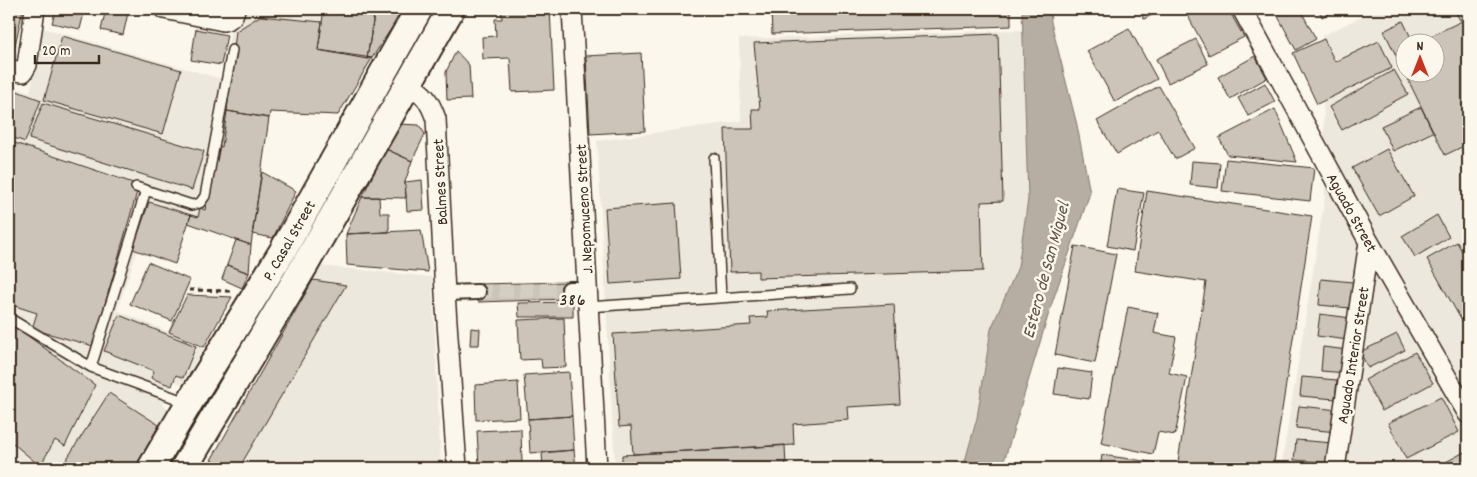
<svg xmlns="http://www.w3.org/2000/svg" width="1477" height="477" viewBox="0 0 1477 477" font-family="Dekko,sans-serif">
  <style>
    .built { fill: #ede8dd; fill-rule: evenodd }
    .water { fill: #b6aea2; stroke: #85796d }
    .building { fill: #ccc4b9; stroke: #3b2a1e }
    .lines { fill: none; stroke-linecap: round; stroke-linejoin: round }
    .pedestrian-tunnel { stroke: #d5cec3; stroke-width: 14; stroke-dasharray: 14 7; stroke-linecap: butt }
    .service-casing { stroke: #3b2a1e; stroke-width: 12 }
    .pedestrian-casing { stroke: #3b2a1e; stroke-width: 18 }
    .minor-casing { stroke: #3b2a1e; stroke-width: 22 }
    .secondary-casing { stroke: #3b2a1e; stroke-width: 30 }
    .path { stroke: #3b2a1e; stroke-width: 3; stroke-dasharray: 5 4; stroke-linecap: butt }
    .service { stroke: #fbf7ec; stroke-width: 9 }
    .pedestrian { stroke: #fbf7ec; stroke-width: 14 }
    .minor { stroke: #fbf7ec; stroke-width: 19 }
    .secondary { stroke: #fbf7ec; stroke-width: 26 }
    .labels { text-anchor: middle; stroke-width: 5; stroke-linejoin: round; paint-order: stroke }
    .street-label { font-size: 16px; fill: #3b2a1e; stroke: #fbf7ec }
    .water-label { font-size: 18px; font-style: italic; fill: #605246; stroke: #fbf7ec }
    .neighbourhood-label { font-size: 18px; letter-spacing: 1px; fill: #3b2a1e; stroke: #fbf7ec }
  </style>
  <rect width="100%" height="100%" fill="#fbf7ec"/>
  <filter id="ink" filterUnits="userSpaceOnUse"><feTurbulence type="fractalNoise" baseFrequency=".02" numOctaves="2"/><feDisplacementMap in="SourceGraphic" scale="10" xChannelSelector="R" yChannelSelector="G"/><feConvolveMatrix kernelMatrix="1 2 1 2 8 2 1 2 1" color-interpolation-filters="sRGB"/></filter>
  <g filter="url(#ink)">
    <path class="built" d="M244,9h160l-66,106 -68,-3 -19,133 -63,-22 -13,41 -38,-12 -20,58 87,37 -18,35 -4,2 -9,-3 -10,24 6,4 -33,59h-110l-17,-14v-369l21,7 13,-64 179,51 10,-57z
      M1377,9h91v459h-187l44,-271 -3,-161zM1404,42h30v30h-30z
      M1022,30l6,169 -10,68 -27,62 -14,89 -14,50h-348l-18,-327 144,-20 -2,-82z
      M321,266l111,11 9,191h-234z"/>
    <path class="water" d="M1022,9h28l1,13 26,103 13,68 -39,113 -49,162h-39l14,-50 14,-89 27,-62 10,-68z"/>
    <path class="building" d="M9,9h14l-9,41 -5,3z
      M56,9h29l-5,20 -28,-6z
      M106,9l22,4 -5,22 -22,-5z
      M324,9h51l-8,50 -49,-9z
      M375,9h29l-32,49 -5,1z
      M501,9h49l4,81 -42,2 -2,-34 -27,1 -1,-22 14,-1 -1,-17h7z
      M771,9h240v17l-239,8z
      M1138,9h26l-20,10z
      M1184,9h44l16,28 -35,18z
      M1274,9h26l16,30 -20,11z
      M1318,9h20l-16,8z
      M1454,9h14v7l-8,4z
      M260,16l62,6 -4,28 54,8 -34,57 -68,-3 -1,6 -42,-7 9,-80z
      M1403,21l10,21h-9v30h30v-30h-16l44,-21 6,14v109l-23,11 -61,-124z
      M1129,28l28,51 -42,23 -28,-51z
      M196,29l31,6 -6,30 -30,-5z
      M998,34l5,167 -22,1 2,69 -225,7v-7l-28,1 -5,-143h28l-1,-20h8l-6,-66z
      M62,36l119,34 -18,64 -119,-34z
      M1196,39l12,25 -40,19 -12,-24z
      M1324,39l11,23 44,-21 13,27 -75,36 -24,-51z
      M456,51l13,14 2,34 -24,1 -1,-28z
      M641,53l4,78 -55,3 -4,-78z
      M1255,56l12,22 -37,21 -12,-22z
      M1394,70l14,24 -66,36 -13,-23z
      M1265,83l10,19 -27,14 -10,-18z
      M1159,86l36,62 -20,11 -17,-29 -41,24 -20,-33z
      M9,88l32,12 -16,42 -16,-6z
      M43,103l161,48 -12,39 -163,-51z
      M1421,107l12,25 -40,19 -12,-25z
      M1275,109l22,53 -69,-7 -9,-17z
      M227,111l42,7 -18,127 -63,-22 3,-8 7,2 2,-9 5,2 13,-64 4,1z
      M398,124l21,1 6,9 -13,27 -26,-12z
      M9,141l130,44 -46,161 -61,-17 5,-16 -28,-9z
      M386,149l26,12 -7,21 1,16 -44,-1z
      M1387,149l27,47 -35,20 -27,-48z
      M1226,159l88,9 -4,33 -88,-10z
      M1192,161l28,2 -2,25 -28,-3z
      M262,172l34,19 -23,47 -21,-4z
      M422,180l2,30 -17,1 -2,-29z
      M1117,189l27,4 -11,58 -26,-5z
      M1147,191l165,25 -39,252h-96l29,-186 -71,-11z
      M362,197h17l1,16h9v19l-43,2z
      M149,202l42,13 -16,49 -42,-15z
      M676,203l5,76 -71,5 -5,-76z
      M1437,215l12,22 -34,20 -13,-21z
      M421,230l7,42 -81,-7 -1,-31z
      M236,240l15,5 -2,28 -22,-8z
      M1457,242l11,20v67l-1,1 -40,-71z
      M1075,246l41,8 -21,109 -40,-8z
      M148,262l42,18 -18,41 -42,-17z
      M227,265l22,8 -7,15 -20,-9z
      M1321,279l32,3 -3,26 -31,-3z
      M313,280l33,5 -107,183h-11l-17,-8z
      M569,282v17l-91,3v-18z
      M187,295l45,2 -28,50 -35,-15z
      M573,302v15h-54l-1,-14z
      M894,304l6,100 -52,3 1,13 -56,4 1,21 -161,9 -2,-28 -12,1 -6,-93 138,-9 -1,-7 18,-1 -1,-6z
      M1128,307l30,6 -4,20 22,4 -7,36 18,4 -12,58 -17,-3 -5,22 -52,-11z
      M1320,314l31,4 -3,22 -31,-4z
      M119,315l77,31 -13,32 -7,-3 -4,11 -21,-8 3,-7 -50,-20z
      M564,318l2,49 -24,1 -1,-9 -21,1 -2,-40z
      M9,322l86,63 -30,61 -10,-6 -15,26 -31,-26z
      M471,328l9,1 -1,16h-9z
      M1397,334l8,16 -37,18 -8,-16z
      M1323,347l25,3 -2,23 -25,-2z
      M1415,352l18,31 -51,28 -17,-31z
      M1058,368l34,5 -3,26 -35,-5z
      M569,372l3,44 -44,3 -4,-44z
      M1302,377l35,3 -2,19 -35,-3z
      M518,382l2,36 -44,2 -1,-35z
      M109,393l50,32 -24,43h-74z
      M1441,397l18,35 -53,27 -18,-36z
      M1299,406l40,4 -2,22 -41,-4z
      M572,416l2,34 -44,3 -2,-34z
      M521,429l1,35 -43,2 -2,-35z
      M1296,440l37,3 -1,20 -38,-3z
      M785,445l1,23h-164v-13z
      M574,450l2,18h-33l-1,-15z
      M1468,450v18h-33z
      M1102,455l56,8 -1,5h-57z"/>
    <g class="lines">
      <path class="pedestrian-tunnel" d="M478,292l91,-3"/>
      <defs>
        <path id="service" d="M714,158l7,139
          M136,187l56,18 8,-2 5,-7 27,-146
          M588,307l262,-18
          M9,318l82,49 95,35
          M91,367l55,-177"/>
        <path id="pedestrian" d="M569,289h18
          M445,293l33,-1"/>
        <path id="minor" d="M164,9l59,12c7,-1 11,-5 12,-12
          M572,9l25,459
          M1242,9l127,233 99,172
          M9,70l14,2 4,-7 8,-56
          M407,83c17,11 22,16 29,36l9,174 12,175
          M1335,468l34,-226"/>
        <path id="secondary" d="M151,468l38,-65 93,-151 137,-243
          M184,468l122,-205 145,-254"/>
      </defs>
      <use href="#service" class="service-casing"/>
      <use href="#pedestrian" class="pedestrian-casing"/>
      <use href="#minor" class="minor-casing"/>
      <use href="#secondary" class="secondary-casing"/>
      <path class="path" d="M189,290l41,1"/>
      <use href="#service" class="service"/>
      <use href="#pedestrian" class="pedestrian"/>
      <use href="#minor" class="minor"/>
      <use href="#secondary" class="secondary"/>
    </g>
  </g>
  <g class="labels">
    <g class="street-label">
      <text transform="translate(439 182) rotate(-93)" y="6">Balmes Street</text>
      <text transform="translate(583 209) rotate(-93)" y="6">J. Nepomuceno Street</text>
      <text transform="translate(1353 212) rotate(61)" y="6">Aguado Street</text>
      <text transform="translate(288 240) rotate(-60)" y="6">P. Casal Street</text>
      <text transform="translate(1352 355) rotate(-81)" y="6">Aguado Interior Street</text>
    </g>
    <g class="water-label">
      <text transform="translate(1045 270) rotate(-75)" y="6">Estero de San Miguel</text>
    </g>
    <g class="neighbourhood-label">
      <text x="573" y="305">386</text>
    </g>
  </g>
  <rect width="1477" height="477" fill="none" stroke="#fbf7ec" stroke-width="30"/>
  <rect x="15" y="15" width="1447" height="447" fill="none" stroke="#3b2a1e" stroke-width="2" filter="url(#ink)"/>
  <g transform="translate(1420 58)"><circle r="24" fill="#fbf7ec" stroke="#aea59a"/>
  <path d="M0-4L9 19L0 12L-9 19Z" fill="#c8321e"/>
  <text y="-8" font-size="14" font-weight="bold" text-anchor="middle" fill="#3b2a1e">N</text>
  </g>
  <path d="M35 55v8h64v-8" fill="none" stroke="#3b2a1e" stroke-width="2.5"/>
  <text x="42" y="55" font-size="15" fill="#3b2a1e" stroke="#fbf7ec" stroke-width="4" paint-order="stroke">20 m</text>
</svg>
